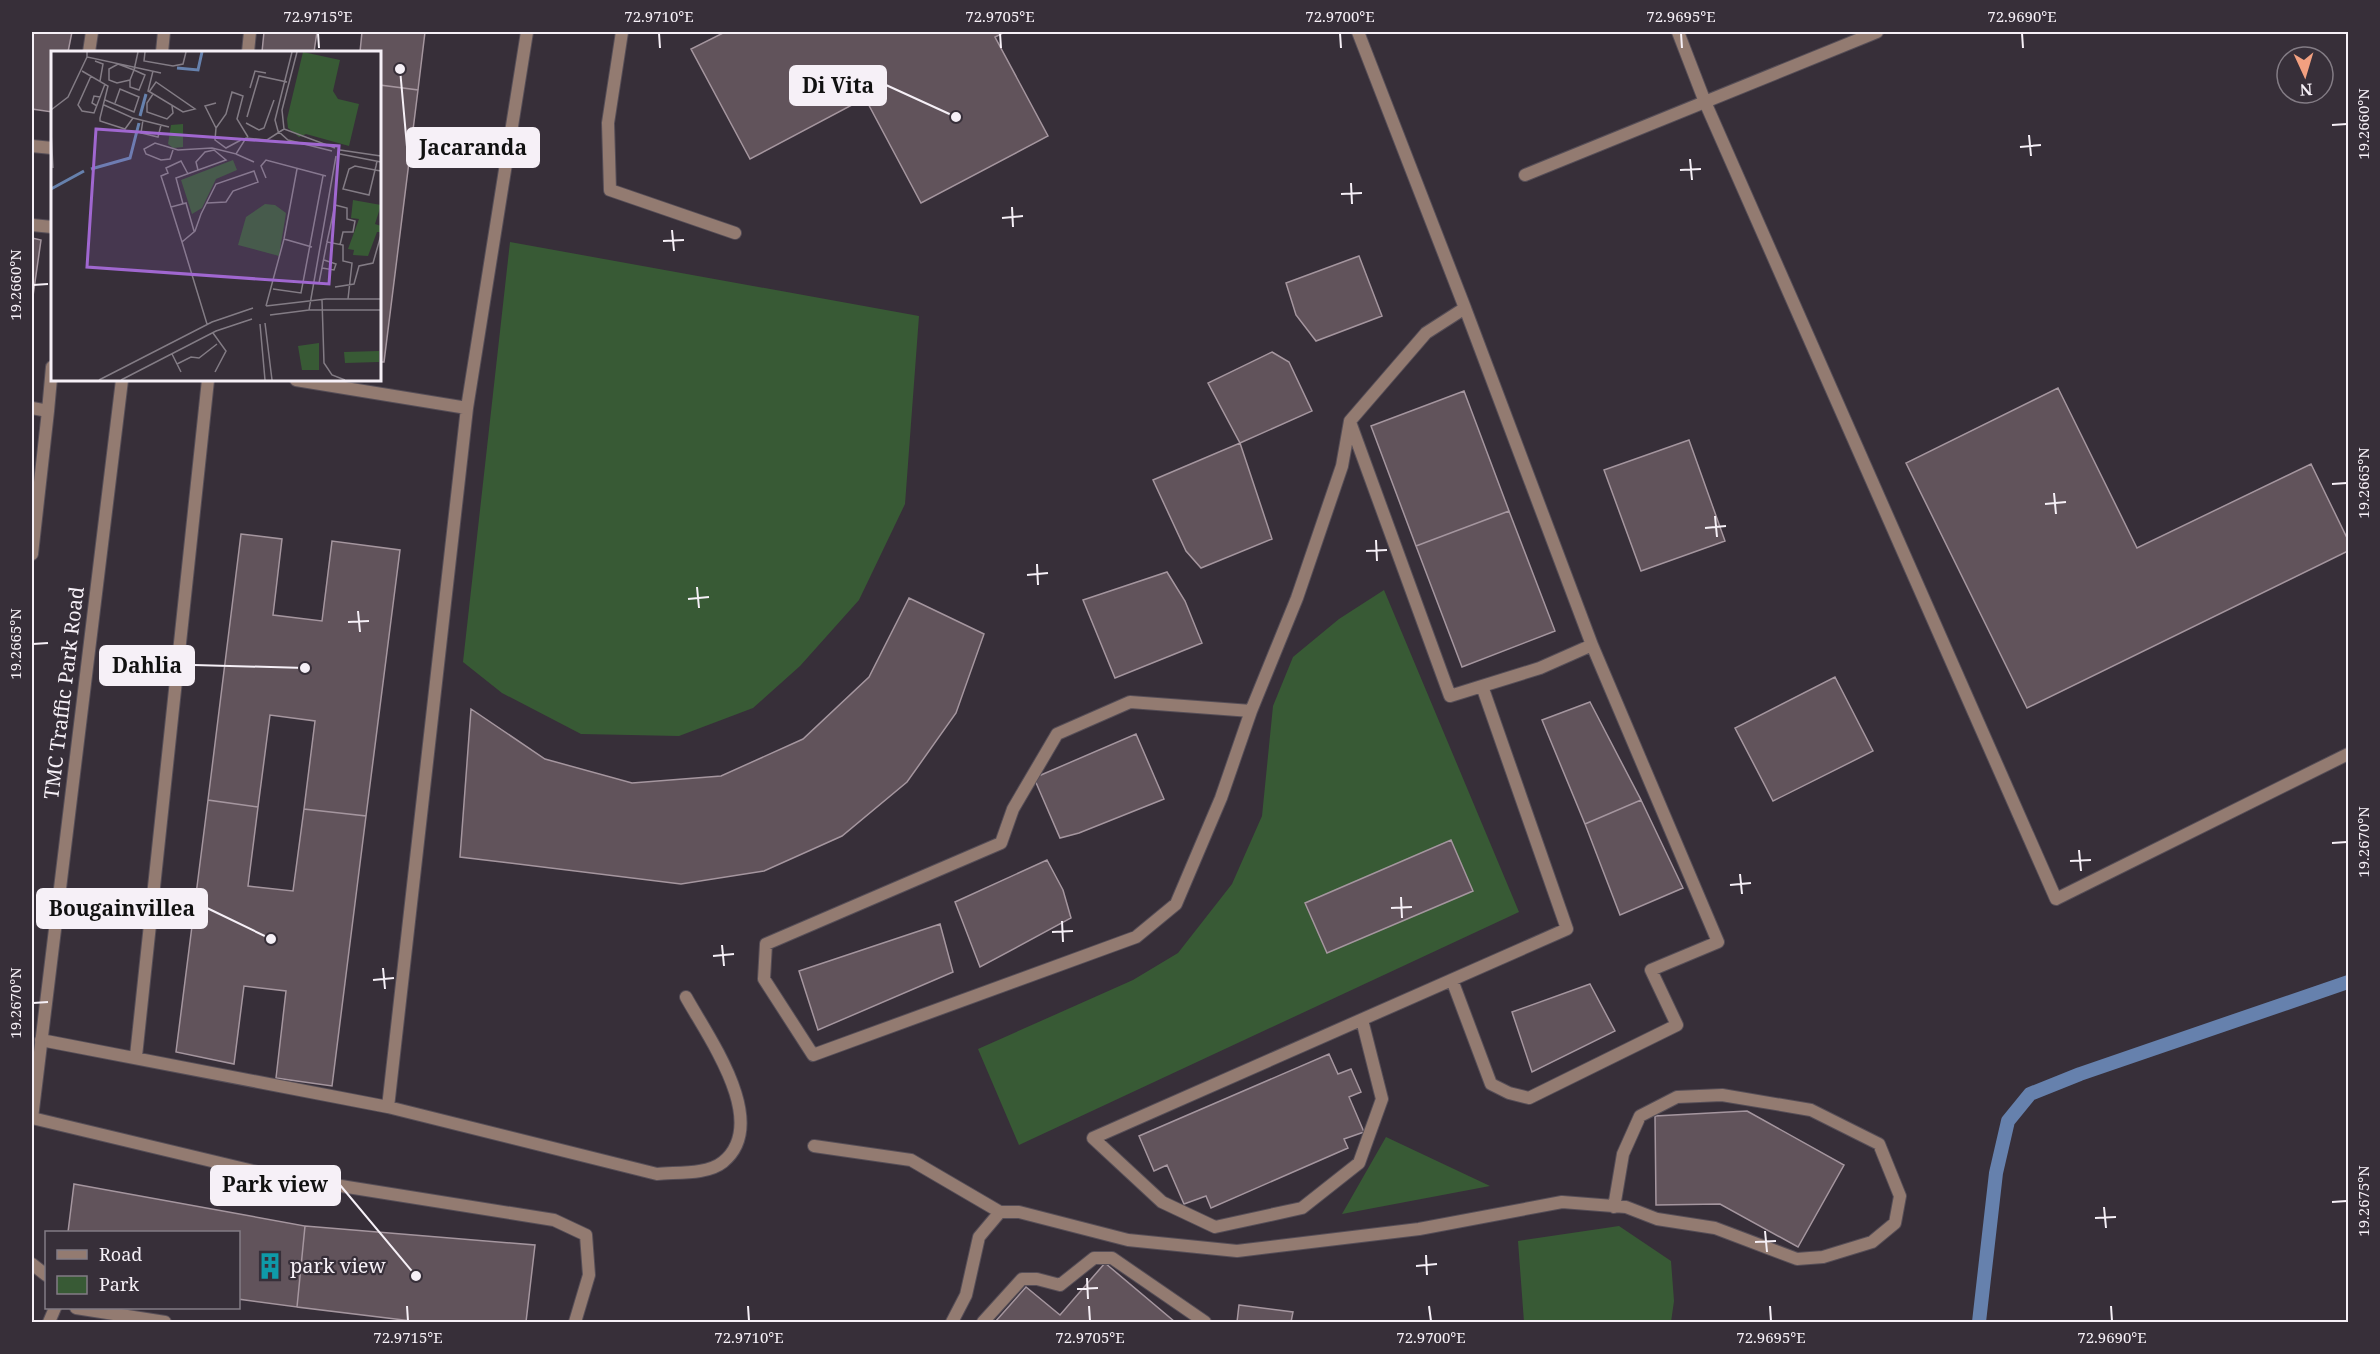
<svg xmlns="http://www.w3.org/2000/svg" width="2380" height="1354" viewBox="0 0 2380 1354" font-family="'Noto Serif',serif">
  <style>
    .green { fill: #385a35 }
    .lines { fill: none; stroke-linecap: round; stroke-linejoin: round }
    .stream { stroke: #6681ad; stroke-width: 14 }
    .building { fill: #61535b; stroke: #a5969f; stroke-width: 1.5 }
    .service-casing { stroke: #564e57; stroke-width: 14 }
    .minor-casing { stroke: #564e57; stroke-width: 14 }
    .tertiary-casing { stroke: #564e57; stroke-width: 14 }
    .service { stroke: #937b71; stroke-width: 12 }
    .minor { stroke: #937b71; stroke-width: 12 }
    .tertiary { stroke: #937b71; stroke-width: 12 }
    .ticks { fill: none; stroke: #f6f0f7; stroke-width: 2 }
    .labels { text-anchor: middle; stroke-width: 4.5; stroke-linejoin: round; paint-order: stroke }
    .street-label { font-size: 20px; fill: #f6f0f7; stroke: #372f39 }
    .poi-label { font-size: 20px; fill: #f6f0f7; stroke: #372f39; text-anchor: start }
    .inset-river { fill: none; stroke: #6681ad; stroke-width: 3 }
    .inset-road { fill: none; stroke: #837c85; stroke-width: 1.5 }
    .view { fill: #a067d0; fill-opacity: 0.15; stroke: #a067d0; stroke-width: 3 }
    .inset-edge { fill: none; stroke: #f6f0f7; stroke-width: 3 }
    .leader { fill: none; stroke: #f6f0f7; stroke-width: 2 }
    .callout-dot { fill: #f6f0f7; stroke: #372f39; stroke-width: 2 }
    .callout { fill: #f6f0f7; stroke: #f6f0f7; stroke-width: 2 }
    .callout-label { font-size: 21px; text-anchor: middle; font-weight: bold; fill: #111 }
    .neatline { fill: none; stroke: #f6f0f7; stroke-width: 2 }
    .ticks-label { font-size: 15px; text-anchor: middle; fill: #f6f0f7 }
  </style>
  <rect width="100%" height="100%" fill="#372f39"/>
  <path class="green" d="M510,242l409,74 -14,188 -46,96 -59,66 -47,42 -74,28 -98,-2 -79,-41 -39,-31z
    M1384,590l135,322 -500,233 -41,-96 155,-69 45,-27 54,-69 30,-68 11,-110 20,-49 46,-38z
    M1386,1137l104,49 -148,28z
    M1619,1226l52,35 3,40 -3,21h-147l-6,-81z"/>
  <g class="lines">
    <path class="stream" d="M1979,1322l17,-149 12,-52 22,-27 50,-20 268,-92"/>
  </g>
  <path class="building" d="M32,32h40l-4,20h-16v60l-20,-3z
    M264,32h53l-3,20h-52z
    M362,32h63l-7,58 -38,-5v-33h-20z
    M725,32h280l-10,5 53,99 -127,67 -56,-105 -115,61 -59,-110z
    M380,85l38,5 -34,272h-4z
    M32,238l9,2 -9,63z
    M1359,256l23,60 -66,25 -20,-26 -10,-32z
    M1272,352l17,10 23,49 -72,32 -32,-60z
    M2058,388l79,160 174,-84 37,76v11l-321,157 -121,-245z
    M1464,391l45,120 -93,35 -45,-120z
    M1689,440l36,101 -84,30 -37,-101z
    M1240,443l32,96 -71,29 -15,-17 -33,-71z
    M1509,511l46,120 -93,36 -46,-121z
    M241,534l41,5 -9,76 49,6 10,-80 68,9 -34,266 -62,-7 11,-88 -45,-6 -12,92 -50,-7z
    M1167,572l18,29 17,42 -87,35 -32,-78z
    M909,598l75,36 -28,79 -49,69 -65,54 -78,35 -83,13 -221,-27 11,-148 74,50 87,24 89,-7 82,-37 66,-62z
    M1835,677l38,74 -100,50 -38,-73z
    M1590,702l51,98 -56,24 -43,-104z
    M1136,734l28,65 -85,34 -19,5 -26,-60z
    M208,800l50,7 -10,79 45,5 11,-82 62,7 -34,270 -56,-8 10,-87 -42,-5 -10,78 -58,-12z
    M1641,800l42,88 -63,27 -35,-91z
    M1451,840l22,51 -146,62 -22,-50z
    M1047,860l16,30 8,28 -91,49 -25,-65z
    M940,924l13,48 -135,58 -19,-59z
    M1590,984l25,47 -83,41 -20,-60z
    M1329,1054l9,20 13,-5 10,23 -12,5 15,35 -20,7 4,9 -137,60 -5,-12 -22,8 -17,-39 -13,6 -15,-35z
    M1747,1111l97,54 -46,82 -78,-43 -64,1 -1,-89z
    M74,1184l231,42 -8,81 -59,-8v-67h-170z
    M305,1226l230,19 -9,77h-106l-123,-15z
    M1105,1263l70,59h-180l31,-35 34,28z
    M1239,1305l54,7 -2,10h-54z"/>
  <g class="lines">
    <defs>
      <path id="service" d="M622,32l-14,91 2,67 125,43
        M1678,32l27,70 351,797 292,-145
        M1525,175l352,-143
        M32,1118l234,56 288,46 32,15 3,40 -14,47"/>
      <path id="minor" d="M89,52l3,-20
        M248,52l2,-20
        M32,146l20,2
        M32,225l20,2
        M296,380l171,28 60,-376
        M32,408l16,3 -16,143
        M48,411l4,-44
        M1350,422l100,274 90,-28 52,-23 -127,-337
        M1251,711l-121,-9 -73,32 -44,75 -12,34 -235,101 -2,35 49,76 323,-118 40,-33 45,-106 30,-87 46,-113 45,-132 8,-45 76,-88 39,-25 -107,-276
        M1452,980l39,104 18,9 20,5 148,-73 -26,-55 67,-28 -126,-297
        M1362,1020l20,79 -23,64 -57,45 -87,19 -53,-25 -69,-64 474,-209 -85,-243
        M41,1040l347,67 269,67c19,-2 50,1 66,-12 48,-39 -15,-125 -37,-165
        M136,1056l72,-676
        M388,1107l79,-699
        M814,1146l97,14 89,52
        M952,1322l14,-27 13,-58 21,-25h19l109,28 109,11 182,-22 143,-27 64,5 31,12 58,9 82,31 26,-2 49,-15 23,-19 5,-27 -21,-52 -68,-34 -89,-15 -45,2 -37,19 -17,38 -9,53
        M983,1322l39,-43h15l23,6 34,-27h18l93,64"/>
      <path id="tertiary" d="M162,52l2,-20
        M32,1118l90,-738
        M32,1264l14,11
        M76,1308l89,14
        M49,1322l6,-14"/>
    </defs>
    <use href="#service" class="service-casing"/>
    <use href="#minor" class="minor-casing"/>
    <use href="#tertiary" class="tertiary-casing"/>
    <use href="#service" class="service"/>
    <use href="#minor" class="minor"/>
    <use href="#tertiary" class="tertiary"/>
  </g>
  <path class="ticks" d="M318,33l1,15M659,33l1,15M1000,33l1,15M1340,33l1,15M1681,33l1,15M2022,33l1,15M2332,125l15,-1M2029,135l2,21M2020,147l21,-2M1690,159l2,21M1680,170l21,-1M1351,183l1,21M1341,194l21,-1M1012,207l1,20M1002,218l21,-2M672,230l2,21M663,241l21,-1M33,285l15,-1M2332,484l15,-1M2054,493l2,21M2045,504l21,-2M1715,516l2,21M1705,528l21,-2M1376,540l1,21M1366,551l21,-1M1037,564l1,21M1027,575l21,-2M697,587l2,21M688,599l21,-2M358,611l2,21M348,622l21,-1M33,644l15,-1M2332,843l15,-1M2079,850l2,21M2070,861l21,-1M1740,874l2,20M1730,885l21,-2M1401,897l1,21M1391,908l21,-1M1062,921l1,21M1052,932l21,-1M722,945l2,21M713,956l21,-2M383,968l2,21M373,980l21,-2M33,1003l15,-1M2332,1202l15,-1M2104,1207l2,21M2095,1218l21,-1M1765,1231l2,21M1755,1242l21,-1M1426,1255l1,20M1416,1266l21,-2M1087,1278l1,21M1077,1289l21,-1M407,1306l1,15M748,1306l1,15M1089,1306l1,15M1429,1306l2,15M1770,1306l1,15M2111,1306l1,15"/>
  <defs>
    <symbol id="building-bare" viewBox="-9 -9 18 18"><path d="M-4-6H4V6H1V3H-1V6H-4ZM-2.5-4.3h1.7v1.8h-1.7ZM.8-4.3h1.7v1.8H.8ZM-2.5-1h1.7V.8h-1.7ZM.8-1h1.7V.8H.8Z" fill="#0f9aa8" stroke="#372f39" stroke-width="2.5" paint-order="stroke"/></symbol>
  </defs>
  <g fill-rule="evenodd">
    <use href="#building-bare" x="251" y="1247" width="38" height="38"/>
  </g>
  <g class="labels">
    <g class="street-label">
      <text transform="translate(64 693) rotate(-83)" y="7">TMC Traffic Park Road</text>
    </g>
    <g class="poi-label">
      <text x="290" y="1273">park view</text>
    </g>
  </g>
  <g transform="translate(51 51)">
    <rect width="330" height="330" fill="#372f39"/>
    <path d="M252,1l37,8 -7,31 5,8 21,5 -10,42 -43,-12 -7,3 -11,-9 -1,-9zM132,73v23l-10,1 -5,-4 3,-19zM182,109l4,10 -21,9 -14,29 -10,6 -11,-34zM302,149l28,5 -6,19 6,2v6h-4l-9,24 -15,-1 1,-5 -6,-1 11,-30 -8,-1zM214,153l10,1 11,8 -7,43 -41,-11 8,-28zM268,292v27h-17l-4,-24zM328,300v11l-34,1 -1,-11z" fill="#385a35"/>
    <path class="inset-river" d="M126,17l21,2 4,-18M89,65l6,-22M40,118l39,-11 9,-35M0,138l33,-18"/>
    <path class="inset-road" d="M36,1v5l74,16M94,1l-1,9 29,5 10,-2 3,-12M241,1l-17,68 3,11 10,9 44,11M246,1l-15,58 2,19 51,19M44,10l8,3 -3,17M31,20l26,15 -8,32v3l25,8 8,-11 -29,-13M40,25l-13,29 4,6 12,2 11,-29M79,29l4,-10 -16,-6 -9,5v11l8,3 13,-3v7l9,3 6,-15 -11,-5 4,-18M199,37l5,-17 11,2M98,41l7,-10 39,27 -12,3 -33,-20 -2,-1 5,-20M102,43l-6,9v9l20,7 6,-6 -1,-7M54,49l29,12 5,-15 -19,-8 -5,14M46,55l-5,-3 2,-7 6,1M0,59l17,-13 19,-40M196,66l12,-41 28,6M82,67l36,9M92,69l-2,13 17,4 3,-12M195,72l13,7 5,-2 10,-28M165,77l-11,-22 11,-3M0,81l2,36M190,89l-15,8 -11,-8 1,-12 10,-14 6,-22 11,4 -6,23 11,18M122,99l-3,9 -9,1 -15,-6 -2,-5 11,-6 23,7 34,-2 24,6 10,-16 21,2 17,-11M289,99l41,6M185,103l18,8M289,103l41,8M326,110l-1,5 -1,4 -6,25 -26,-6 6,-20 6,-3 20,4 6,1M215,127l-5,-12 5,-6 60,16M156,152l19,-1 7,-11 25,-9 -4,-11 -38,13 -15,30 -6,17 -13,11 25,82M132,153l-7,-26 50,-18 -12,-10 -9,2 -9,10 2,8M120,156l-10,-31 7,-3 -2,-5 15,-7 7,13M233,188l13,-70M131,191l-11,-35 15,-4 8,28M289,194l3,-13h10l2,-11 -8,-2v-11l-12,-3 -8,37 16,3v16l9,2 -4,36M271,217l12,2 2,-6 -12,-4M268,232l8,-41M284,236l19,-3 5,-18 14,-3 8,-28M222,238l28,4 22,-117M271,249l2,63 8,12 13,5M215,255l18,-67 28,8M215,255l60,-7h55M258,259l27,-154M219,264l39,-5h72M214,272l7,57M209,273l5,56M162,282l13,18 -11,21M121,303l9,18M126,313l14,-7 8,1 18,-14M48,329l113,-58 41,-14M70,329l95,-49 36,-12"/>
    <path class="view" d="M45,78l243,17 -10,138 -242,-17z"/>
    <rect width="330" height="330" class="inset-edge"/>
  </g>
  <path class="leader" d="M956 117L886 85M400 69L407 147M305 668L194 665M271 939L207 908M416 1276L340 1185"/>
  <g class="callout-dot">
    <circle cx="956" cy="117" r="6"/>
    <circle cx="400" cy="69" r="6"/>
    <circle cx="305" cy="668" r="6"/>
    <circle cx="271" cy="939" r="6"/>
    <circle cx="416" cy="1276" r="6"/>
  </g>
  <g class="callout">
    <rect x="790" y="66" width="96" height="39" rx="6"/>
    <rect x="407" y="128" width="132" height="39" rx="6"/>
    <rect x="100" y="646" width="94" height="39" rx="6"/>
    <rect x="37" y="889" width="170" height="39" rx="6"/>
    <rect x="211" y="1166" width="129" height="39" rx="6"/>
  </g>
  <g class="callout-label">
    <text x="838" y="93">Di Vita</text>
    <text x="473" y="155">Jacaranda</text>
    <text x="147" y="673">Dahlia</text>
    <text x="122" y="916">Bougainvillea</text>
    <text x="275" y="1192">Park view</text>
  </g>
  <rect width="2380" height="1354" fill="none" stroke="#372f39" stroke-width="66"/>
  <rect x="45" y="1231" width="195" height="78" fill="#372f39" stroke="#837c85" stroke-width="1.5"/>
  <rect x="57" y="1250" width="30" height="9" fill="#937b71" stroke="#837c85" stroke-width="1.5"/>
  <text x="99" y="1261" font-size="18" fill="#f6f0f7">Road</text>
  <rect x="57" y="1276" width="30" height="18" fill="#385a35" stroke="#837c85" stroke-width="1.5"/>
  <text x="99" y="1291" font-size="18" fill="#f6f0f7">Park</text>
  <g transform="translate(2305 75) rotate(176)"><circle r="28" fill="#372f39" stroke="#837c85" stroke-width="1.5"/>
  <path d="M0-4.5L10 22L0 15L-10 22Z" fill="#f2a080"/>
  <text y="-9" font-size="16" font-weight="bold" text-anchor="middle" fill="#f6f0f7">N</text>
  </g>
  <rect x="33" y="33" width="2314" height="1288" class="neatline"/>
  <g class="ticks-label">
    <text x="318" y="22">72.9715°E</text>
    <text x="659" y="22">72.9710°E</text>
    <text x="1000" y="22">72.9705°E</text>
    <text x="1340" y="22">72.9700°E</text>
    <text x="1681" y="22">72.9695°E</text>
    <text x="2022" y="22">72.9690°E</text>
    <text transform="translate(2364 124) rotate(-90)" y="5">19.2660°N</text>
    <text transform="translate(16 285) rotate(-90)" y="5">19.2660°N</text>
    <text transform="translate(2364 483) rotate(-90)" y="5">19.2665°N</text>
    <text transform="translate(16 644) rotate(-90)" y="5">19.2665°N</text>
    <text transform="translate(2364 842) rotate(-90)" y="5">19.2670°N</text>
    <text transform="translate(16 1003) rotate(-90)" y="5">19.2670°N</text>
    <text transform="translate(2364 1201) rotate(-90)" y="5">19.2675°N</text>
    <text x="408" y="1343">72.9715°E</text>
    <text x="749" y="1343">72.9710°E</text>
    <text x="1090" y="1343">72.9705°E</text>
    <text x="1431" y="1343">72.9700°E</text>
    <text x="1771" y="1343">72.9695°E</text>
    <text x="2112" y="1343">72.9690°E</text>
  </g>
</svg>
